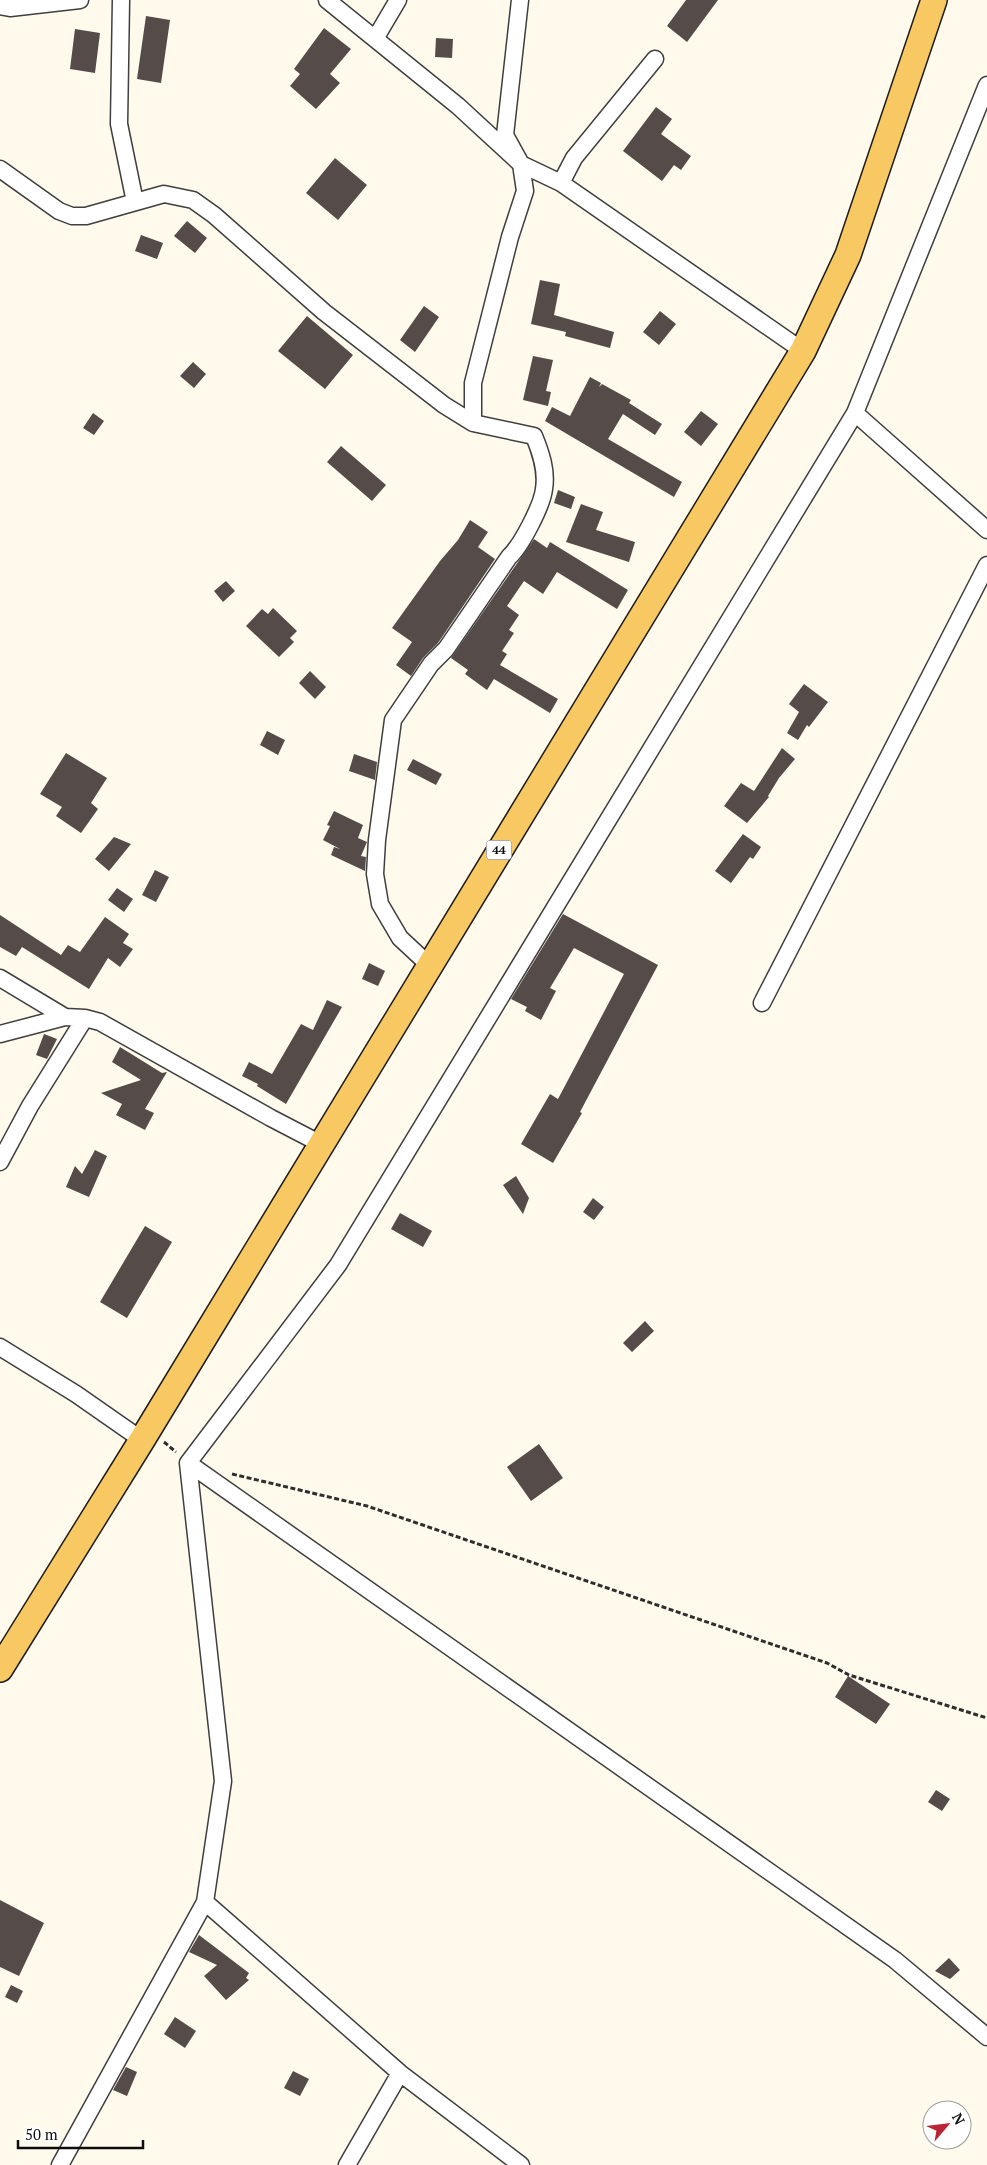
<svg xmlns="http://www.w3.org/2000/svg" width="987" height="2165" viewBox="0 0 987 2165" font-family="'PT Serif',serif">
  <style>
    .building { fill: #554c49 }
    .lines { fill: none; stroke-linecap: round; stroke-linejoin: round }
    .minor-casing { stroke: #3f3f3f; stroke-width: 19 }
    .primary-casing { stroke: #1d1d1d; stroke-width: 28 }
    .path { stroke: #2e2e2e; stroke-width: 3; stroke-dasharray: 5 2.5; stroke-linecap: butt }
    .minor { stroke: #fff; stroke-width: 16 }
    .primary { stroke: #f8c863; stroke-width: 25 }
    .labels { text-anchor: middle; stroke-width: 5; stroke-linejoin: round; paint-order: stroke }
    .shield { fill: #fff; stroke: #555; stroke-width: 1 }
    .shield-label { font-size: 12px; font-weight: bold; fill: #0c0c0c }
  </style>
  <rect width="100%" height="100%" fill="#fffaeb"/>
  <path class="building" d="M686,0h32l-31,42 -20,-16z
    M146,16l24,4 -9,63 -24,-4z
    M324,28l27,21 -21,25 10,9 -24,26 -26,-23 10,-12 -6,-5z
    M75,29l25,4 -5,40 -25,-4z
    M436,38l17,1 -1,19 -17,-1z
    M656,107l16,12 -11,15 30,22 -10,14 -7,-5 -12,16 -39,-30z
    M335,158l32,27 -29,35 -32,-27z
    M187,221l20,17 -12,15 -21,-17z
    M141,235l22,8 -6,16 -22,-8z
    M540,280l20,4 -6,31 60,17 -4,16 -45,-12 1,-4 -35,-8z
    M424,306l15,11 -24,35 -15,-12z
    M660,311l16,13 -17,21 -16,-13z
    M307,316l46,39 -28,34 -47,-38z
    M533,356l20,4 -7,31 5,1 -3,14 -25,-6z
    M193,362l13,12 -12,14 -14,-12z
    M590,377l11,6 -2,4 3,-3 29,16 -2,3 33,21 -7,11 -32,-21 -15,25 74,43 -8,15 -129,-76 7,-14 18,9z
    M701,411l17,13 -17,22 -17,-14z
    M93,413l11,8 -10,14 -11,-7z
    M341,446l45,39 -14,16 -45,-39z
    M558,490l17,7 -4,12 -17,-6z
    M581,504l22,8 -7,18 39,12 -6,20 -63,-20z
    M470,520l18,12 -10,15 17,12 -57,84 -15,15 -12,18 -15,-11 16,-23 -20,-14 48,-67 18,-21z
    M534,539l13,9 3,-6 78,48 -11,19 -60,-37 -14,22 -19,-13 -17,25 12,9 -10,15 5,3 -12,18 5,3 -7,11 58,34 -8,14 -56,-34 -7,11 -22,-16 3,-4 -17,-12z
    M226,581l9,10 -12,11 -9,-11z
    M273,608l24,23 -7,7 4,4 -15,15 -33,-31 16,-17 6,5z
    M310,671l16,16 -11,12 -16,-16z
    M804,684l24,18 -19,25 -2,-2 -9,15 -11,-7 12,-21 -10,-8z
    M267,731l18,9 -7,15 -18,-10z
    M782,748l13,11 -16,19 -11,18 1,1 -22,26 -23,-17 17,-23 13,8z
    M66,753l41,25 -16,25 7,6 -17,24 -25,-17 6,-9 -22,-13z
    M354,754l23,8 -2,18 -26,-9z
    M413,759l29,15 -6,11 -29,-15z
    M334,811l29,14 -5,13 9,4 -6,14 5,1 -1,14 -34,-16 3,-8 6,2 -17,-9 7,-14 -3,-1z
    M743,834l18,13 -8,12 -3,-2 -19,26 -16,-12z
    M114,837l17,7 -22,27 -14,-12z
    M155,870l14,7 -13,25 -14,-7z
    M117,888l16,11 -9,13 -16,-12z
    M563,914l95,51 -78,147 2,1 -29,50 -32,-19 29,-50 8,5 66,-125 -50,-26 -24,40 6,3 -15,29 -16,-9 2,-4 -16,-8z
    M0,915l61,40 7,-10 12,7 25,-35 24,17 -6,9 10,6 -13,18 -12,-9 -19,31 -67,-42 -6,9 -16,-9z
    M369,963l16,8 -7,15 -16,-7z
    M327,1000l15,7 -56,97 -29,-18 1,-2 -16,-8 7,-14 23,12 29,-50 12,6z
    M44,1034l13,5 -10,20 -11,-4z
    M120,1047l42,26 5,-1 -22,37 9,4 -9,17 -29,-15 6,-11 -21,-11 40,-13 -29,-18z
    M95,1150l12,6 -18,41 -23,-10 9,-21 7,8z
    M516,1176l13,22 -6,16 -20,-29z
    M593,1198l11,9 -10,13 -11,-8z
    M400,1213l32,18 -9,16 -32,-18z
    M145,1226l27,16 -45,76 -27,-16z
    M645,1321l9,10 -22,21 -9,-9z
    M539,1444l24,34 -32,23 -24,-34z
    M848,1676l42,28 -14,20 -41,-27z
    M936,1790l14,9 -8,12 -14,-9z
    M0,1900l44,23 -25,53 -19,-9z
    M199,1935l50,38 -3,5 3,2 -23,20 -22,-24 13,-11 -28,-13z
    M949,1958l11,12 -10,9 -15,-8z
    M11,1985l12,6 -6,12 -12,-6z
    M175,2017l21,14 -11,17 -21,-14z
    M126,2067l11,5 -10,24 -14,-6z
    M293,2071l16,8 -9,17 -16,-8z"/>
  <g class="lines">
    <defs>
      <path id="minor" d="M121,0l-2,124 16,78
        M327,0l131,106 63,58 40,19 242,168
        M0,6l10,2 70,-8
        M375,39l23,-39
        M0,169l59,42 13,5h14l78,-22 29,6 21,15 110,97 120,93 29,18
        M561,183l13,-25 81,-99
        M855,413l132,117
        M429,965l-29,-27 -20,-34 -5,-30 2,-34 16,-120 38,-56 15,-15 63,-92c12,-11 33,-51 35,-68 3,-18 -3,-36 -10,-53l-61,-13v-40l37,-146 15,-46 -4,-27 -16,-29 15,-135
        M0,978l65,39
        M762,1003l225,-438
        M0,1034l65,-17 20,1 15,4 171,96 50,26
        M0,1162l30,-56 55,-88
        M0,1347l76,47 66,46
        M188,1463l707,497 92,77
        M205,1902l195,171 121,92
        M60,2165l145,-263 18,-121 -35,-318 150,-198 517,-852 132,-328
        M347,2165l53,-92"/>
      <path id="primary" d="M0,1669l142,-229 661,-1089 45,-96 86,-255"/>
    </defs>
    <use href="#minor" class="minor-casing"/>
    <use href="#primary" class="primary-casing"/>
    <path class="path" d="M164,1442l12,10
      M232,1474l135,32 460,157 22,12 138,43"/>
    <use href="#minor" class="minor"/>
    <use href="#primary" class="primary"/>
  </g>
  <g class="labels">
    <rect class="shield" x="486.5" y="840.5" width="25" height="19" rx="4"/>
    <g class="shield-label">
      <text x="499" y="854">44</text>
    </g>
  </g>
  <g transform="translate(947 2125) rotate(62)"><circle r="24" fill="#ffffff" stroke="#9e9e9e"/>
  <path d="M0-4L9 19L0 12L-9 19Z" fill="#bb2537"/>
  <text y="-8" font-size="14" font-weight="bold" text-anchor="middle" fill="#0c0c0c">N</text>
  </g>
  <path d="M18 2140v8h125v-8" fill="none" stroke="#0c0c0c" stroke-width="2.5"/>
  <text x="25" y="2140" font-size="15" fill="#0c0c0c" stroke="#ffffff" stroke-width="4" paint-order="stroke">50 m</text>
</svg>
